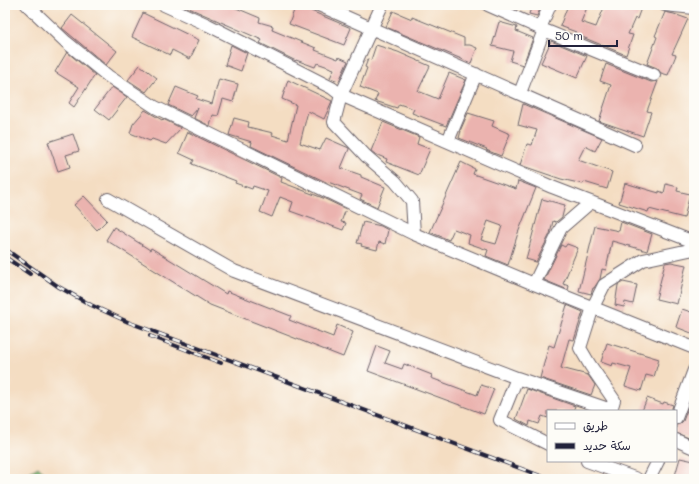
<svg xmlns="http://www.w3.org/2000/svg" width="699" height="484" viewBox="0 0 699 484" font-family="Mali,'Playpen Sans Arabic',sans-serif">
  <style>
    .forest { fill: url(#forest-firs); stroke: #4e6a54 }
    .building { fill: #ebb3af; fill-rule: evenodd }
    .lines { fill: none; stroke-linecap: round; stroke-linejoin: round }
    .minor-casing { stroke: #6c636a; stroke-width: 14 }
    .minor { stroke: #fff; stroke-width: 12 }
    .rail-casing { stroke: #22223b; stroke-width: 4 }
    .rail { stroke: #fdfcf7; stroke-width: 2.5; stroke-dasharray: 8; stroke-linecap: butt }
  </style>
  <defs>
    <pattern id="forest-firs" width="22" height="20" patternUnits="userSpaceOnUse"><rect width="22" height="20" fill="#7ab16e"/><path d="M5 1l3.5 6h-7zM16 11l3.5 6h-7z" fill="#64905c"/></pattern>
  </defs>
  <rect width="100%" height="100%" fill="#fdfcf7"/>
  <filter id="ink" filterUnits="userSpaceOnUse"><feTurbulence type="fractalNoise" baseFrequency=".025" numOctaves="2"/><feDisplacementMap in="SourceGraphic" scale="8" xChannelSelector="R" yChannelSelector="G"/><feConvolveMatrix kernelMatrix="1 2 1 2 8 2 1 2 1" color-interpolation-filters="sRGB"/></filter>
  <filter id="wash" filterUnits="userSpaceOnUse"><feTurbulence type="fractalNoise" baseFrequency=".012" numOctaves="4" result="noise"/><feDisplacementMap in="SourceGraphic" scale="16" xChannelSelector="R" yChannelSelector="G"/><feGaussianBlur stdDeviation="0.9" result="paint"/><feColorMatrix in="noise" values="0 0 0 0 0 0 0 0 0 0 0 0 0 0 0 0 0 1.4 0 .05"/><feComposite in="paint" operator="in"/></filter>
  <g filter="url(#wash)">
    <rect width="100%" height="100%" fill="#f4ddc2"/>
    <path class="forest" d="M38,467l14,12h-34z"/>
    <g id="blocks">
      <path class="building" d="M182,5h47l31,13 -1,4 14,4 -1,4 44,18 -1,2 23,9 1,-2 9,4 -9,20 -9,-3 4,-9 -17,-6 -2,4 -19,-7v1l-36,-18 2,-3z
        M296,5l16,5 -1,1 40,17 -7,17 -55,-21z
        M532,5h10l-5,11 -8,-2z
        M568,5h20l-7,17 15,5 9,-22h27l9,3 -4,11 -2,-1 -7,16 5,1 -7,20 -51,-21 1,-2 -16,-6z
        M393,11l19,8v-2l52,21v7h6l7,3 -6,15 -85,-36z
        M665,12l9,2 14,5 -16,35 4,1 -8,20 -7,-2 -4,-5 -10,-4 10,-27 -2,-1z
        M143,13l56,27 -9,19 -18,-9 -2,5 -38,-18z
        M72,15l45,36 -11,14 -44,-37z
        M499,22l18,5 -1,4 17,7 -10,27 -13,-4 3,-10 -21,-5z
        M551,41l36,15 -10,22 -36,-15z
        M231,45l16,8 -6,18 -16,-6z
        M376,45l22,7 32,14 -12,25 20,8 11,-26 17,7 -20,46 -34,-13 2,-4 -15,-5 -2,4 -22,-7 3,-7 -18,-7 7,-19 -2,-1 3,-8 3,1z
        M67,52l28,23 -21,32 -5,-4 10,-16 -24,-15z
        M606,64l45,18 7,-1 -11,30 4,1 -8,24 -44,-15 12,-36 -11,-4z
        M140,65l17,13 -11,14 -18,-12z
        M219,79l19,5 -5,18 -10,-3 -5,17 -5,-1 -3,11 -16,-8 4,-10 -7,8 -23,-11 8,-18 22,9 -2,3 16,5z
        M288,80l44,21 -8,18 -16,-8 -8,32 20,7 6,-12 23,10v1l-8,19 20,7v2l24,10 -8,20 -17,-8 2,-4 -34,-13v1l-77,-37 1,-4 -23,-7 5,-17 15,4 -1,5 25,6 -1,2 16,5 8,-35 -14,-6z
        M112,87l15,10 -18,23 -14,-11z
        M523,104l79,34 -7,13 -10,-5 -7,14 34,12 -5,17 -23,-7 -1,2 -22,-5 -41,-14 7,-21 5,1 5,-15 -19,-5z
        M145,110l17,10 1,-1 18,9 -15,16 -14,-5 -2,2 -20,-8 3,-9z
        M468,113l26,8 -2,5 18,8 -9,22 -15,-6 1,-1 -28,-11 2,-7h-1z
        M383,122l36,15 -2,7 13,5 -11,26 -33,-13 1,-3 -12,-5 -4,-3z
        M188,132l94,46 -1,4 42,16 23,11 -5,13 5,1 -3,7 -53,-19 3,-9 -13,-5 -8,20 -12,-5 8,-21 -15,-5 -1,3 -17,-6 1,-2 -44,-17 2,-4 -15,-7z
        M73,134l6,17 -13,4 4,12 -12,4 -10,-29z
        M461,162l14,7 -2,5 43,15 2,-8 18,7 -18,45 -10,32 -22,-9 2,-6 -20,-7 2,-8 -16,-6 -5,11 -19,-8zM488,221l14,5 -6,18 -15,-4z
        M625,183l34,10v-2l5,2 2,-9 12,3 -1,4 13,3 -6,24 -35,-9 -1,3 -29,-9z
        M84,196l23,24 -10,10 -23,-25z
        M542,199l23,6 -3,12 -6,5 -3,-1 -3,13 -14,28 -10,-3z
        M363,222l18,4 7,4 -3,14 -6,-2 -2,8 -16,-4 1,-2 -5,-1z
        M621,222l31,12 -5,17 -35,-10 -6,29 -4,-1 -2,10 -6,9h-1l-2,6 -12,-3 16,-65 24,5z
        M114,227l36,23 1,-2 75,46 1,-3 64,25 -2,4 44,17 4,-12 16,7 -10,25 -133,-52 -104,-65z
        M567,244l11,4 -15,36 6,2 -1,4 -24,-10 17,-35 4,2z
        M671,262l15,3 -9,39 -21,-5 9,-36z
        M623,282l14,3 -4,19 -8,-2 -1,5 -9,-2 3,-20z
        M567,305l16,7 -9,28 -5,-1 -8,29 27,7 7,10 -4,10 -51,-17 9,-33 5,2z
        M682,309l12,4v21l-18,-7z
        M607,343l52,16 -5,18 -8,-2 -5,16 -16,-5 6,-18 -18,-5 -1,3 -11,-4z
        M377,346l13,5 -5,12 17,6 2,-5 28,11 -1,3 46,17 4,-10 13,4 -10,25 -116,-43z
        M527,389l48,17 -2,5h-25v7l-6,-2 -3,8 -9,-3 -1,5 -13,-7z
        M694,391v49l-18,-7v-8l4,-1 3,-3z
        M647,398l16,6 1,-2 9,3 -2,6h-29z
        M680,458l14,3v18h-20z"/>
    </g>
  </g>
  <g filter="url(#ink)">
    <use href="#blocks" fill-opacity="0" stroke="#6c636a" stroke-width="1"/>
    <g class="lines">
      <defs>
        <path id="minor" d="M27,5l39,37 42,34 47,31 259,127 -2,-33 -17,-20 -29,-25 -32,-34 7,-27 41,-90
          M164,5l44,20 124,63 9,7 211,92 142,55
          M319,5l316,140
          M488,5l56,25 110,45
          M665,5l29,3
          M540,28l10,-23
          M520,93l24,-63
          M448,141l28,-67
          M108,199l126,72 283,107 94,32 3,-10 -24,-35 -10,-17 13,-41 11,-22 39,-25 51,-11
          M414,234l120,50 160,64
          M534,284l27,-56 30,-26
          M517,378l-17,42 48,24
          M676,418l18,-48
          M676,440l18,8
          M587,461l50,18
          M649,479l9,-18"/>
      </defs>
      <use href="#minor" class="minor-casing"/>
      <use href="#minor" class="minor"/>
      <defs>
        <path id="rail" d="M5,249l54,38 32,18 37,17 421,157
          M5,257l25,17
          M150,336l71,27"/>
      </defs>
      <use href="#rail" class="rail-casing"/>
      <use href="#rail" class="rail"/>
    </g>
  </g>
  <rect width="699" height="484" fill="none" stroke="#fdfcf7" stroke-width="20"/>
  <rect x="547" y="410" width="130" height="52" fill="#fdfcf7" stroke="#a5a5ac"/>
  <rect x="555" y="423" width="20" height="6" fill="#ffffff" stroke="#a5a5ac"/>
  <text x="583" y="430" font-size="12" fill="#22223b">طريق</text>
  <rect x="555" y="443" width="20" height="6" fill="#22223b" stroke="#a5a5ac"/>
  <text x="583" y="450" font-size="12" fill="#22223b">سكة حديد</text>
  <path d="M549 40v6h68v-6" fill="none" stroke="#22223b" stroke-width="2"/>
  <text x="555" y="40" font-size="12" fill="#22223b" stroke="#fdfcf7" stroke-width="3" paint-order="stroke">50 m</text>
</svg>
